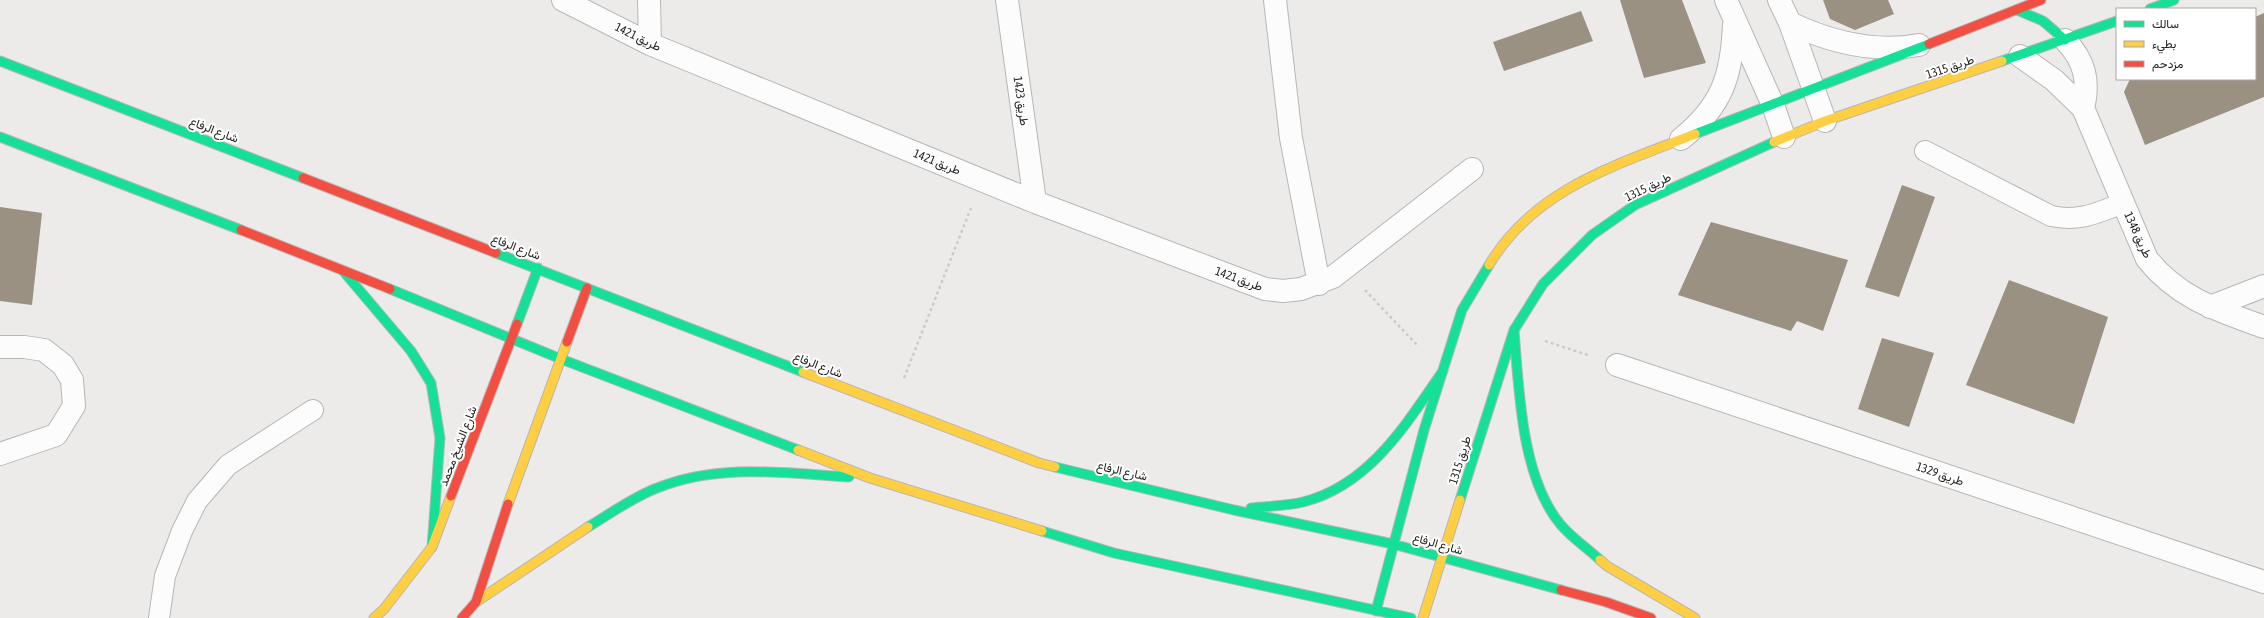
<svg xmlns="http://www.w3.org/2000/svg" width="2264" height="618" viewBox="0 0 2264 618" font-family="'Asap Condensed',Vazirmatn,sans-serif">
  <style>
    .building { fill: #9a9182 }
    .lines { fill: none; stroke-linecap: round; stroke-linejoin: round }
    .lane-casing { stroke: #b7b7b6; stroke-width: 22 }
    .street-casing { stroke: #b7b7b6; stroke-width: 24 }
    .fast-casing { stroke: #b7b7b6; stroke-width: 11 }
    .slow-casing { stroke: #b7b7b6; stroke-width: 11 }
    .jam-casing { stroke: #b7b7b6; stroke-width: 11 }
    .path { stroke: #cccbcb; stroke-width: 2.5; stroke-dasharray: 3 3; stroke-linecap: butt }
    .lane { stroke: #fcfcfc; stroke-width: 20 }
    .street { stroke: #fcfcfc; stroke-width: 22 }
    .fast { stroke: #16e098; stroke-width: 9 }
    .slow { stroke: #ffcf43; stroke-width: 9 }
    .jam { stroke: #f24e42; stroke-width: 9 }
    .labels { text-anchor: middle; stroke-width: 4; stroke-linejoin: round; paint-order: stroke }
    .street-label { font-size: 12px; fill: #232221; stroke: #fff }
  </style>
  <rect width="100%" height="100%" fill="#ecebea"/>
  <path class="building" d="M1620,0h62l24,63 -62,15z
    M1823,0h65l6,14 -39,16 -25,-11z
    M1581,11l12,30 -89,30 -11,-29z
    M2264,13v84l-119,48 -21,-53 6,-13h125v-62z
    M1902,185l33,12 -36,100 -34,-10z
    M0,207l42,6 -10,92 -32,-4z
    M1711,222l137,38 -25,71 -26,-10 -6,10 -113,-36z
    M2009,280l99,37 -34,107 -108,-39z
    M1882,338l52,15 -25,74 -51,-18z"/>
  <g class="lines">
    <defs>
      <path id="lane" d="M1925,151l126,65c29,6 46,-3 72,-13
        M159,618l6,-42 17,-45 15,-30 31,-36 85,-55"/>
      <path id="street" d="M563,0l87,44 385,158 230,87 18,2 18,-2 32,-12 139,-108
        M649,0l1,44
        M1007,0l28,202
        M1275,0l16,138 28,146
        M1726,0l47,105 11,32
        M1779,0l11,23 35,98
        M1790,23c40,19 85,30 129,22
        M2065,40c19,20 25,40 18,68
        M2020,56l34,24 29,28 64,151c32,40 71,51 117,68
        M1681,139c41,-33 51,-63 53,-115
        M2210,307l54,-21
        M0,347h24l20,3 19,15 9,15 2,26 -18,29 -56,19
        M1617,365l647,217"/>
      <path id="fast" d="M2150,9l24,-9
        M2017,10l26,11 22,19
        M0,61l303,117
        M2002,61l115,-40
        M1695,134l234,-90
        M0,137l241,93
        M496,253l307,119
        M344,272l67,79 20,32 9,55 -8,109
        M390,289l171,70 237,91
        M517,324l21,-56
        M1514,330c5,59 7,148 47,195 11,13 26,23 39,35
        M1055,467l179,43 159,34 168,46
        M1460,500l54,-170 29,-46 49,-49 43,-30 139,-63
        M1251,508c17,-2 35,-2 52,-6 67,-17 103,-78 140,-131
        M588,527c22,-13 45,-30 69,-39 62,-25 127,-15 192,-11
        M1042,531l72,22 297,65
        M1376,611l48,-181 38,-120 27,-45"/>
      <path id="slow" d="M1774,142l51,-21 177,-60
        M1489,265c46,-77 128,-100 206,-131
        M803,372l236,91 16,4
        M798,450l72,28 172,53
        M508,504l59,-162
        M1600,560l7,6 88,52
        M476,602l112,-75
        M374,618l10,-9 48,-62 19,-51
        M1423,618l37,-118"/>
      <path id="jam" d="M1929,44l112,-44
        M303,178l193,75
        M241,230l149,59
        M567,342l20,-54
        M451,496l66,-172
        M1561,590l45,12 45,16
        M462,618l14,-16 32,-98"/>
    </defs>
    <use href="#lane" class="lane-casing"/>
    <use href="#street" class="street-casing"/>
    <use href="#fast" class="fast-casing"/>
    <use href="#slow" class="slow-casing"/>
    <use href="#jam" class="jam-casing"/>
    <path class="path" d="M1365,290l53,56
      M1545,341l43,14
      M904,378l67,-170"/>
    <use href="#lane" class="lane"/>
    <use href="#street" class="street"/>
    <use href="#fast" class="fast"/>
    <use href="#slow" class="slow"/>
    <use href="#jam" class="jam"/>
  </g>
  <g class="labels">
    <g class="street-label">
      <text transform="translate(638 37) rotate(26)" y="4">طريق 1421</text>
      <text transform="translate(1950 67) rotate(-19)" y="4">طريق 1315</text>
      <text transform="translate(1021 101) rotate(82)" y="4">طريق 1423</text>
      <text transform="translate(214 130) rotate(21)" y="4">شارع الرفاع</text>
      <text transform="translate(937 162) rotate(22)" y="4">طريق 1421</text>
      <text transform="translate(1648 187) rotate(-26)" y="4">طريق 1315</text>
      <text transform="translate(2138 235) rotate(65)" y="4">طريق 1348</text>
      <text transform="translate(516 247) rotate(21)" y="4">شارع الرفاع</text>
      <text transform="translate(1239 279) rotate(20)" y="4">طريق 1421</text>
      <text transform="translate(818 365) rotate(21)" y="4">شارع الرفاع</text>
      <text transform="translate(458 446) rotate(-69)" y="4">شارع الشيخ محمد</text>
      <text transform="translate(1460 460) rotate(-73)" y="4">طريق 1315</text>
      <text transform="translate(1122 471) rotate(13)" y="4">شارع الرفاع</text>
      <text transform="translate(1940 474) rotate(19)" y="4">طريق 1329</text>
      <text transform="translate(1438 544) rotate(16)" y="4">شارع الرفاع</text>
    </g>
  </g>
  <rect x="2116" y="8" width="140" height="72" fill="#ffffff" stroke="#a7a7a6"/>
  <rect x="2124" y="21" width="20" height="6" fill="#16e098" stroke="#a7a7a6"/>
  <text x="2152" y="28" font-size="12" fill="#232221">سالك</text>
  <rect x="2124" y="41" width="20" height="6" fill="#ffcf43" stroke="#a7a7a6"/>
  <text x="2152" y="48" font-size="12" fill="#232221">بطيء</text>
  <rect x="2124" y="61" width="20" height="6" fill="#f24e42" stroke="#a7a7a6"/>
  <text x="2152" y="68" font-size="12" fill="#232221">مزدحم</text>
</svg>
